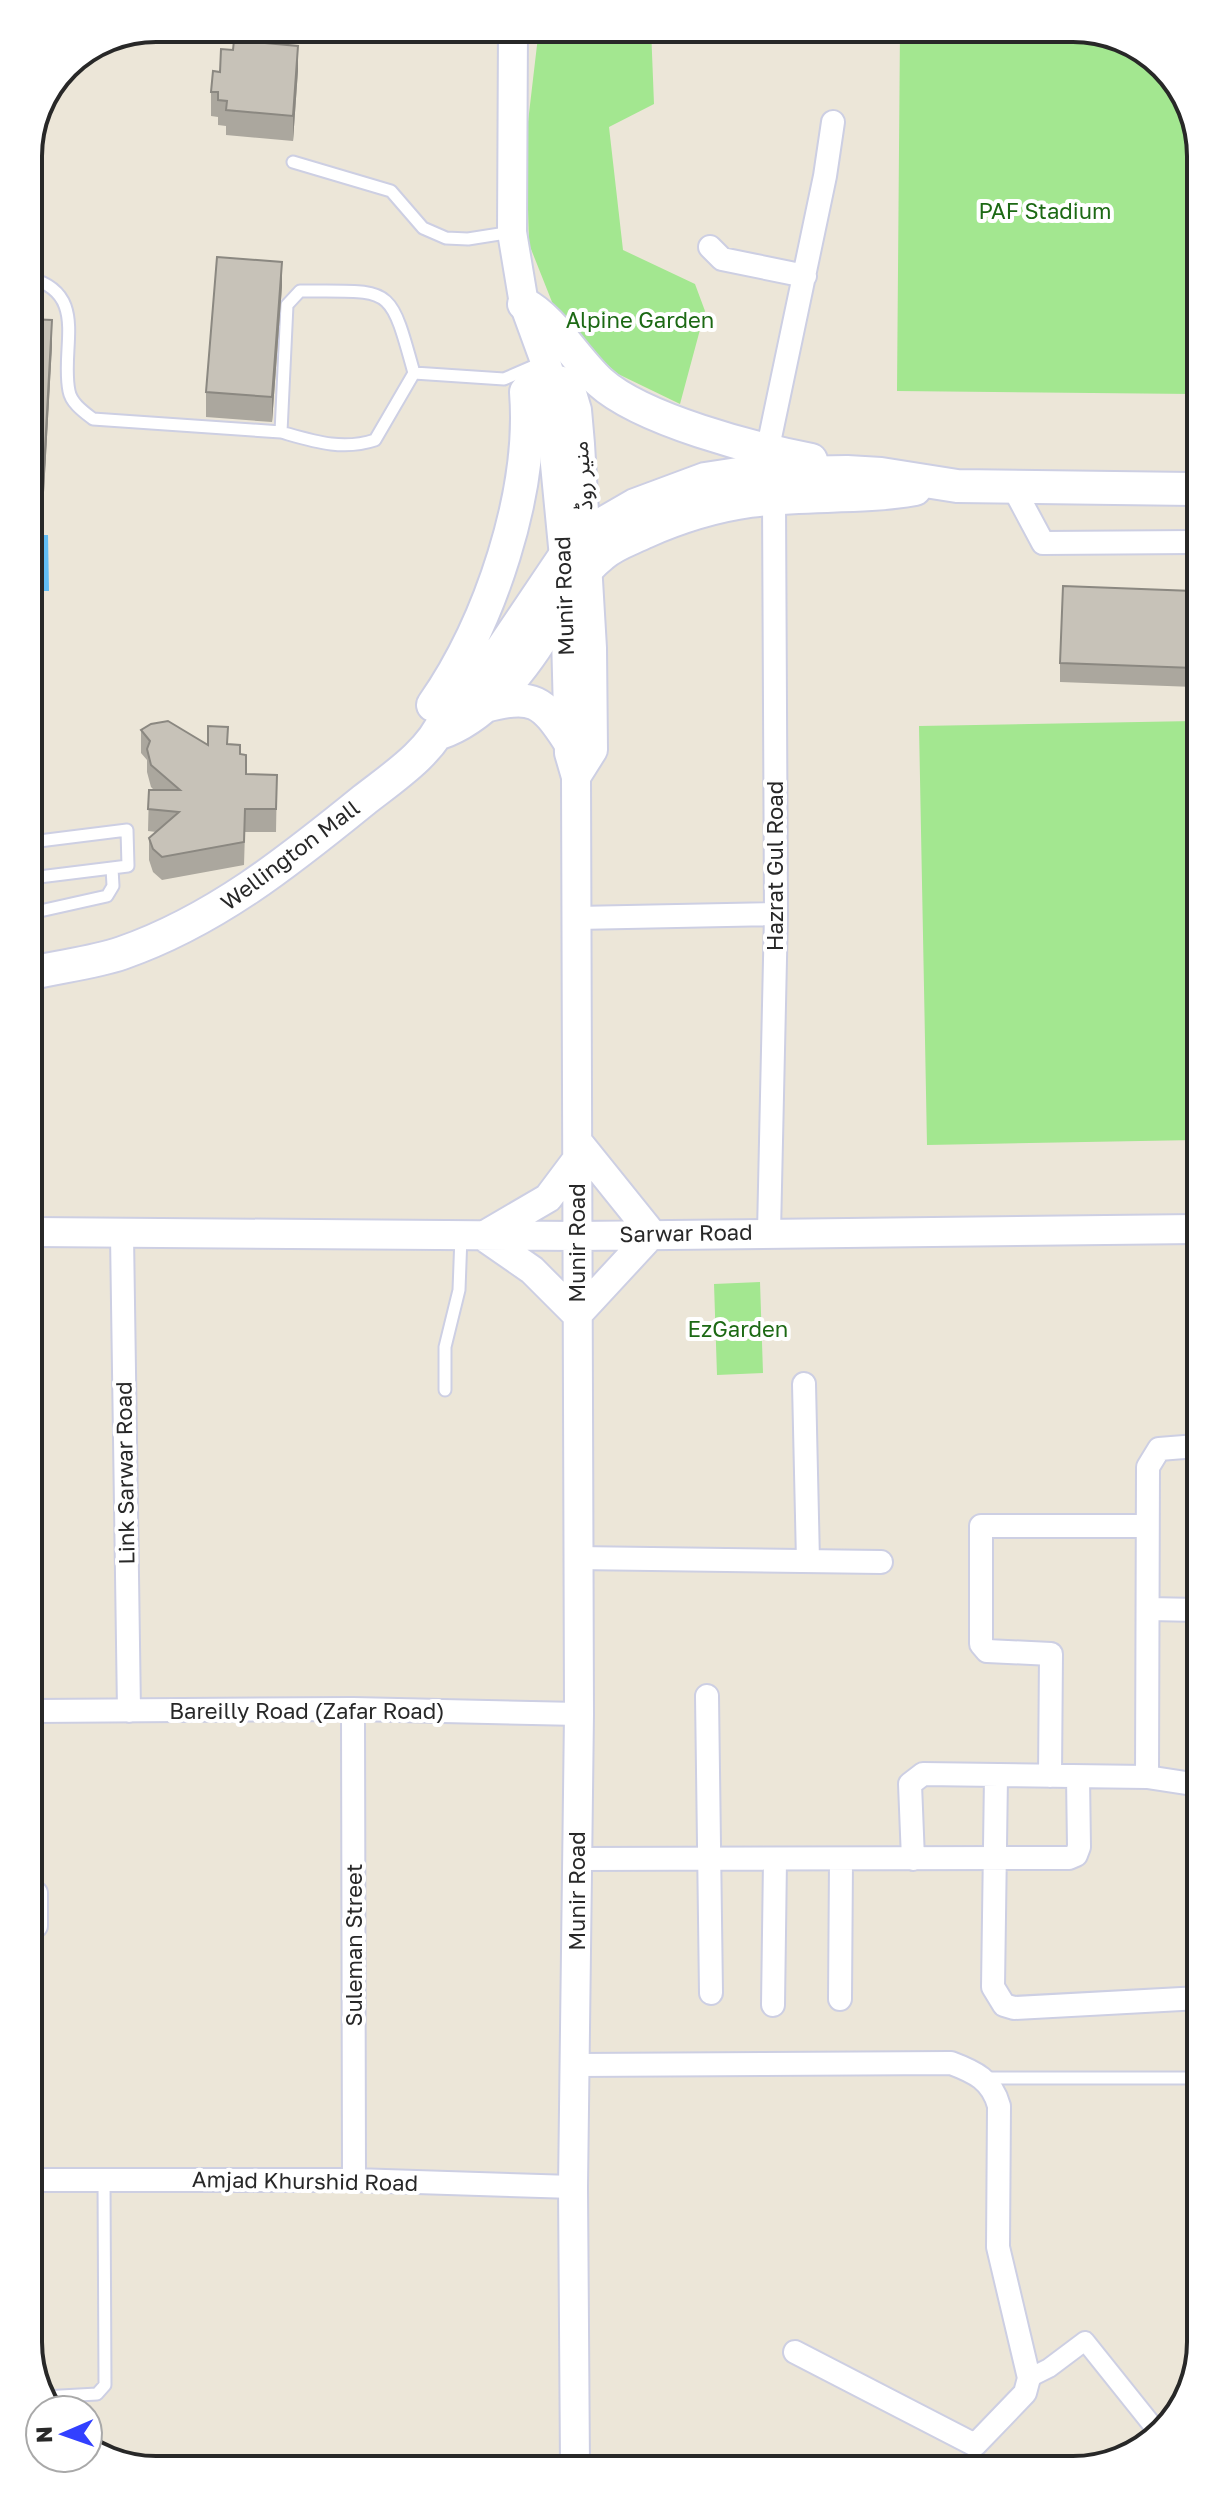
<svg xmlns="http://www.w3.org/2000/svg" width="1229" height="2498" viewBox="0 0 1229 2498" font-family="'Golos Text','Noto Sans Arabic',sans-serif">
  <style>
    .green { fill: #a3e790 }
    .water { fill: #62bef6 }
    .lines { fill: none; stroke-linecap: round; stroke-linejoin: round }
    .service-casing { stroke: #cdcfe3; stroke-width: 15 }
    .pedestrian-casing { stroke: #cdcfe3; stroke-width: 22 }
    .minor-casing { stroke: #cdcfe3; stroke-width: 26 }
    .tertiary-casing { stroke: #cdcfe3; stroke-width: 32 }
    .secondary-casing { stroke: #cdcfe3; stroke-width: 36 }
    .service { stroke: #fff; stroke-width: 11 }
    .pedestrian { stroke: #fff; stroke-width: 18 }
    .minor { stroke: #fff; stroke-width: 22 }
    .tertiary { stroke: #fff; stroke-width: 28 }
    .secondary { stroke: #fff; stroke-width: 32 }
    .wall { fill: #aba79e }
    .shaded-wall { fill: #8b8881 }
    .building { fill: #c7c2b8; stroke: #8b8881; stroke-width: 2 }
    .labels { text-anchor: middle; stroke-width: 8; stroke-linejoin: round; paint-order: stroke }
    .park-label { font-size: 22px; fill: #1c6914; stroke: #fff }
    .street-label { font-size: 22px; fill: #282828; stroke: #fff }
    .rim { fill: none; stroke: #282828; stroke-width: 4 }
  </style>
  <rect width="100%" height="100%" fill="#ece6d8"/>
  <path class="green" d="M539,28h112l3,76 -45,23 14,123 72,34 10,27 -25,93 -62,-30 -37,-32 -27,-35 -25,-63 -3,-105z
    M900,28h181l69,26 41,54 2,286 -296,-3z
    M1194,721l2,419 -269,5 -8,-419z
    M760,1282l3,91 -46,2 -3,-91z"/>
  <path class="water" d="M30,535h18l1,56h-19z"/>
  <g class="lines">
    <defs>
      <path id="service" d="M293,162l98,29 32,37 23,10 22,1 44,-7
        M29,278c61,15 31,70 40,113 2,12 15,21 24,28l188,13
        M300,291c92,1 89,-9 114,82l-39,67c-33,11 -62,1 -94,-8l6,-127z
        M414,373l90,6 30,-13
        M31,842l96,-12 1,36 -97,12
        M31,913l76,-17 6,-10 -1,-18
        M445,1390v-43l14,-57 2,-54
        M984,2078h216
        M43,2397l54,-3 8,-9 -1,-205"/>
      <path id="pedestrian" d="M1029,2378l20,-10 36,-27 72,90"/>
      <path id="minor" d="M710,247l12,12 83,17
        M767,452l58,-276 8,-54
        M1013,487l30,56 150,-1
        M577,918l199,-4
        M769,1232l7,-318 -2,-414
        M122,1235l7,476
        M804,1384l4,177
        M576,1558l305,4
        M1149,1609l49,1
        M707,1696l4,297
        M353,1709l1,471
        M35,1711l318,-2 226,5
        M996,1776l-3,211 11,18 10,3 186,-10
        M1050,1776l1,-122 -64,-3 -6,-7v-118h166
        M1147,1777l1,-310 11,-18 38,-3
        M577,1859l492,-1 7,-3 3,-8 -1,-70
        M913,1859l-3,-75 13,-10 224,3 52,8
        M36,1893v33
        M840,1999l1,-138
        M773,2005l2,-145
        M576,2065l375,-2c24,9 41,17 48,43l-1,141 31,131 -4,15 -50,52 -180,-93
        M37,2180h317l219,7"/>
      <path id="tertiary" d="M513,28l-1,204 12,72 27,74 -2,24 15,155 5,196 7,24 3,937 -6,473 2,279
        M551,378l18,5 8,27 3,34 12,204 1,102 -17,27
        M578,1142l74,92 -75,81 -45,-45 -49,-34 65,-38 30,-40
        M33,1232l544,4 619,-7"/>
      <path id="secondary" d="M524,304c28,14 51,55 76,78 42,38 155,67 211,78
        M433,705c57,-82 101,-212 93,-313l20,-23
        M485,706c48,-13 58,-5 84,35
        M440,733c46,-16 83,-64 108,-105 16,-26 29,-53 54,-73 12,-11 29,-16 43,-23 34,-15 69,-26 105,-31 55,-8 110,-2 165,-12
        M32,973c29,-7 61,-10 90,-20 92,-32 167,-92 242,-153 28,-22 68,-48 81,-82l57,-69 62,-92 21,-23 50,-29 70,-26 33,-5 109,-2 34,2 76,12 236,3"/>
    </defs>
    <use href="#service" class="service-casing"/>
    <use href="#pedestrian" class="pedestrian-casing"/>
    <use href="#minor" class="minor-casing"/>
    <use href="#tertiary" class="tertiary-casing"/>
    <use href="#secondary" class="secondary-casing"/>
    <use href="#service" class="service"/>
    <use href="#pedestrian" class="pedestrian"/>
    <use href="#minor" class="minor"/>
    <use href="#tertiary" class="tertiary"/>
    <use href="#secondary" class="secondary"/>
  </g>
  <path class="wall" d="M298,70l-5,71 -67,-6v-9l-8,-1v-8l-7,-1v-24z
    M282,286l-10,136 -66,-5v-25z
    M29,319l23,26 -8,147 -14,-1z
    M30,574h12l-2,135h-9z
    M1193,591l1,96 -134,-5v-19z
    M141,730l67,15 20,-1 12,10 6,20 31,1 -1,57h-31l-1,33 -82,15 -9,-8 -4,-12v-22l7,-6 -8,-1 1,-41h5l-3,-3 -4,-15v-12l-6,-7z"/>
  <path class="shaded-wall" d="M298,46v24l-5,71v-25z
    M282,262v24l-10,136v-25z
    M52,320v25l-8,147v-24z"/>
  <path class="building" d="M234,40l64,6 -5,70 -67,-6 1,-9 -9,-1v-8h-7l2,-21 7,1 1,-23 12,1z
    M217,257l65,5 -10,135 -66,-5z
    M29,319l23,1 -8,148 -14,-1z
    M30,574h12l-2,111h-10z
    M1063,586l130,5 1,77 -134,-5z
    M168,721l40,24v-19l20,1 -1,17 13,1v9l6,1v19l31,1 -1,34h-31l-1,33 -82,15 -9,-8 -4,-11 30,-26 -31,-3 1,-19h31l-29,-25 -4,-16 3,-8 -9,-11 10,-6z"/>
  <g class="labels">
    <g class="park-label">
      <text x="1045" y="219">PAF Stadium</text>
      <text x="640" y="328">Alpine Garden</text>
      <text x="738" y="1337">EzGarden</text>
    </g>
    <g class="street-label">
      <text transform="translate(582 476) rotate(-94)" y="8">منیر روڈ</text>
      <text transform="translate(564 596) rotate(-92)" y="8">Munir Road</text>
      <text transform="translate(290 855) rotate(-37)" y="8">Wellington Mall</text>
      <text transform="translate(775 866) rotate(-90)" y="8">Hazrat Gul Road</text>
      <text transform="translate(686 1233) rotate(-1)" y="8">Sarwar Road</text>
      <text transform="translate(577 1243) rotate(-90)" y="8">Munir Road</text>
      <text transform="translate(125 1473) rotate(-91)" y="8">Link Sarwar Road</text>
      <text x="307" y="1719">Bareilly Road (Zafar Road)</text>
      <text transform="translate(577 1891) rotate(-90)" y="8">Munir Road</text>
      <text transform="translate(354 1945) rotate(-90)" y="8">Suleman Street</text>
      <text transform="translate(305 2181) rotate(1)" y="8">Amjad Khurshid Road</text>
    </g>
  </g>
  <path d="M0 0H1229V2498H0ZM156 42H1073A114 114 0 0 1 1187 156V2342A114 114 0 0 1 1073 2456H156A114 114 0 0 1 42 2342V156A114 114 0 0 1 156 42Z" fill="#fff" fill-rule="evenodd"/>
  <path class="rim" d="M156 42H1073A114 114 0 0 1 1187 156V2342A114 114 0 0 1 1073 2456H156A114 114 0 0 1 42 2342V156A114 114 0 0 1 156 42Z"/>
  <g transform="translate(64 2434) rotate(268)"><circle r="38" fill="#ffffff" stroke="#a9a9a9" stroke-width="2"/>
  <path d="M0-6L14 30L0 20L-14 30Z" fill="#3240ff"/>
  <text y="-12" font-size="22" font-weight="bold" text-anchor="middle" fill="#282828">N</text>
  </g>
</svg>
